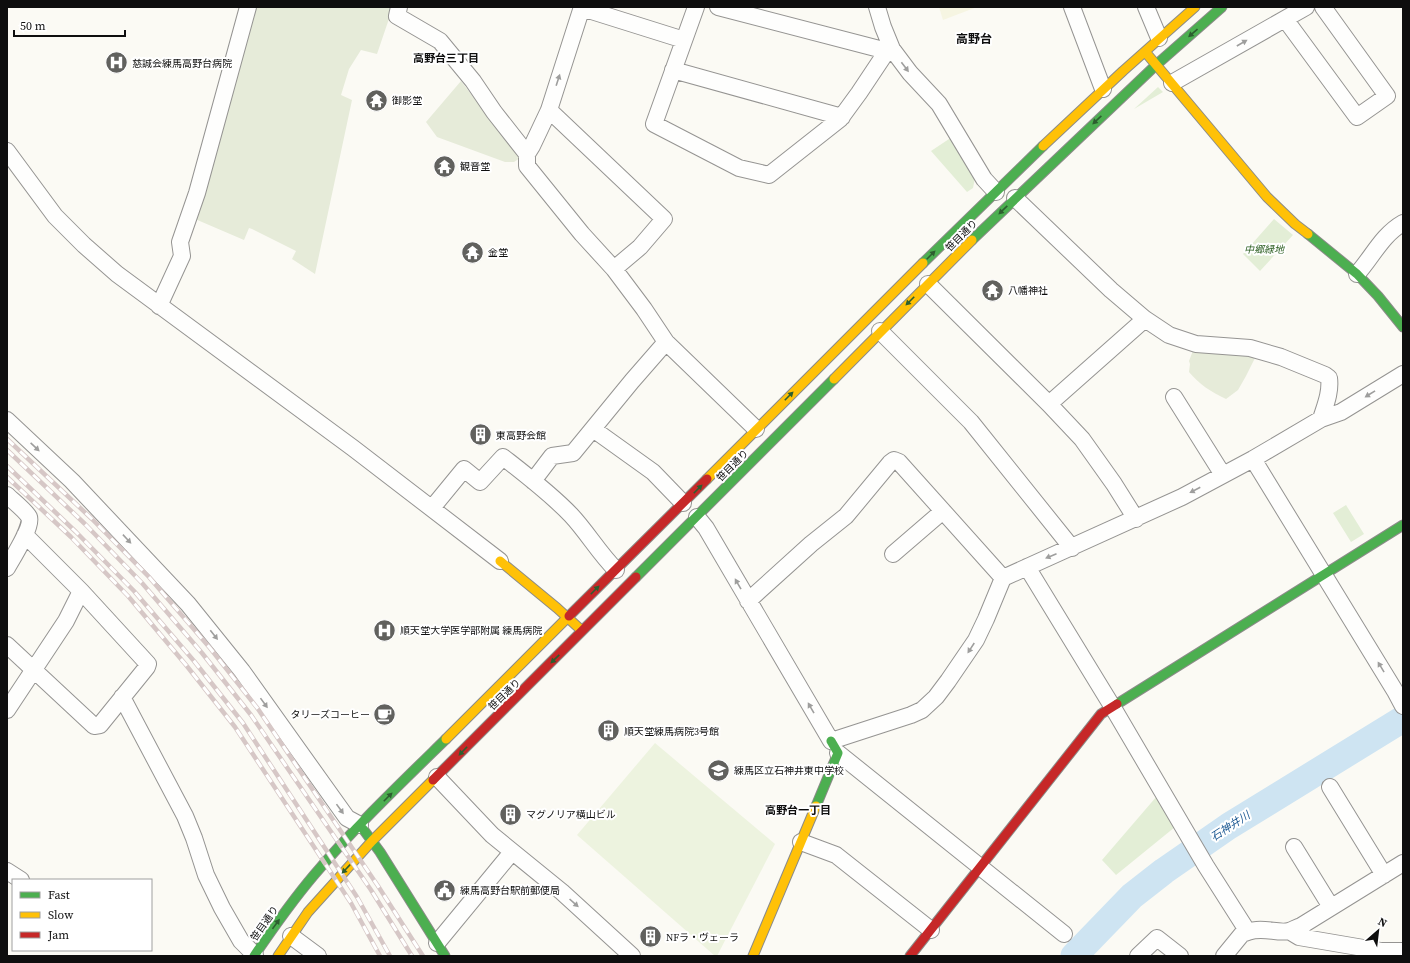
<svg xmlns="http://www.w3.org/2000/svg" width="1410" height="963" viewBox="0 0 1410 963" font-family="'Source Serif 4','Noto Sans JP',serif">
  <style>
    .farmland { fill: #f6f5e2 }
    .green { fill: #e3eed6 }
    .cemetery { fill: #e6ebd9 }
    .pitch { fill: #edf3df }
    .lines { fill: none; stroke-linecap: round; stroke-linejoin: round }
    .river { stroke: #cee4f2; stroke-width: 27 }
    .street-casing { stroke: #959492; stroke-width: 18 }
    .fast-casing { stroke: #8b8b88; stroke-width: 11 }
    .slow-casing { stroke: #8b8b88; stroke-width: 11 }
    .jam-casing { stroke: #8b8b88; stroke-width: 11 }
    .street { stroke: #fefefd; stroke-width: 16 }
    .fast { stroke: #4caf50; stroke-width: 9 }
    .slow { stroke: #ffc107; stroke-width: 9 }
    .jam { stroke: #c62828; stroke-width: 9 }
    .rail-casing { stroke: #d6c7c6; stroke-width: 4.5 }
    .rail { stroke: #fff; stroke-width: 3; stroke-dasharray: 9; stroke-linecap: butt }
    .oneway { fill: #2d5e2f }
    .oneway2 { fill: #9e9e9d }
    .labels { text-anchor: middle; stroke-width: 4; stroke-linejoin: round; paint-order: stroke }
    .poi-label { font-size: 10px; fill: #0e0e0e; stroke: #fff; text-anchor: start }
    .street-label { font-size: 10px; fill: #0e0e0e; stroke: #fff }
    .park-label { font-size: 10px; font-style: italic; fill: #2e6024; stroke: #fff }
    .neighbourhood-label { font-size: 11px; font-weight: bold; fill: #0e0e0e; stroke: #fff }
    .water-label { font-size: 11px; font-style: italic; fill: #225d95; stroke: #fff }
    .quarter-label { font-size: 12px; font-weight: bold; fill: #0e0e0e; stroke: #fff }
  </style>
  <rect width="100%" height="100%" fill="#fbfaf4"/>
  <path class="farmland" d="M939,7h38l-34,13z"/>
  <path class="green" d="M1158,87l5,5 -29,17z
    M952,137l23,41 -2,10 -6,4 -36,-41z
    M1274,219l19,16 -33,36 -17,-17z
    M1346,505l18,29 -13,8 -18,-29z
    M1157,796l18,31 -59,48 -14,-15z"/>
  <path class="cemetery" d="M254,7h139l-16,47 -16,-4 -12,19 -8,26 11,5 -37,174 -23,-15 4,-8 -44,-22 -3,-1 -5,12 -49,-21z
    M461,81l59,77 -6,4h-9l-68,-25 -11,-15z
    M1194,348l63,6 -11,22 -8,14 -12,9c-15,-7 -27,-15 -37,-27l1,-8 -1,-3z"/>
  <path class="pitch" d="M655,743l120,101 -58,112h-2l-138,-121z"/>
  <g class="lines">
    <path class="river" d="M1074,956l58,-60 32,-25 65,-45 174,-107"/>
    <defs>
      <path id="street" d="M399,7l-2,9 43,25 33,40 21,31 33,42v12l55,68 32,35 30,40 22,33 90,87
        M696,7l-42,117 85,44 30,7 71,-56 19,-26 28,-42
        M718,7l169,44 5,-2
        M877,7l6,20 9,22 18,24 29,31 45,75 12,13
        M1072,7l31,82
        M1146,7l13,31
        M582,8l102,32
        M1285,19l72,98 30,-21 -64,-89
        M673,70l169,47
        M1172,83l134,-76
        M549,110l115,109 -24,28 -26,22
        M7,151l48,65 29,29 33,29 236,174 147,113
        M527,154l5,-8 17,-36 33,-103
        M1015,198l96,92 34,29 24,16 27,9 54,4 31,9 44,18 4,3c2,14 -4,28 -8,41
        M1357,274c16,-18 25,-39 46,-51
        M928,284l121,120 33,35 32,45 22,35
        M159,306l23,-50 -2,-14 17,-49 51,-186
        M880,331l91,91 101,126
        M1174,397l49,78
        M1049,404l96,-85
        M7,420l65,61 116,123 54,67 105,147 13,7
        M593,429l60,43 30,31
        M1253,459l142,232 8,15
        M533,481l19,-25 21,-3 59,-72 34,-39
        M7,495c6,6 19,16 22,22 4,9 -17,42 -22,51
        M432,508l32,-39 16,13 23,-25c23,18 48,37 68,58 16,17 28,38 45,55
        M697,517l9,11 125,213 80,-26 11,-5 14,-13 12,-16 28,-41 10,-21 17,-41 179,-81 71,-38 68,-40 20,-7 62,-38
        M893,554l50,-43
        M1027,567l85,139 94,160 42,66c14,-6 30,2 41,-1 4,-1 8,-4 12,-5l102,-63
        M748,601l63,-57 35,-28 44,-53 4,-3 5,2 104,116
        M7,645l87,81 6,-1 47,-58 1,-3 -67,-73 -56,-56
        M122,697l63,119 9,22 12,37 16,33 19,33 14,14
        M7,710l59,-89 15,-30
        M838,753l226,181
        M437,777l55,58 70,57 70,64
        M1330,787l54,88
        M801,842l35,13 95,75
        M1294,847l37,60
        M7,871l14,9
        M1289,931l10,6 82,14h22
        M291,936l27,20
        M437,943l75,-91
        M1138,956l19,-18 23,18
        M1224,956l18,-22 6,-2"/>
      <path id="fast" d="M1308,234l49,40 21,22 25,31
        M972,240l184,-175 66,-58
        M923,263l120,-117
        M636,577l198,-198
        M1117,704l286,-179
        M816,806l22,-53 -7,-12
        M363,829l17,23 65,104
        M254,956c19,-28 38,-55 60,-81 41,-48 87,-92 132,-136"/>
      <path id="slow" d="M1147,54l120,143 28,27 13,10
        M1043,146l80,-75 72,-64
        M834,379l138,-139
        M707,479l216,-216
        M500,561l57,47 22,20
        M446,739l123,-123
        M278,956l30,-44 64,-71 61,-61
        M753,956l63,-150"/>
      <path id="jam" d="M569,616l138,-137
        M433,780l203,-203
        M910,956l191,-242 16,-10"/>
    </defs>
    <use href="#street" class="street-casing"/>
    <use href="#fast" class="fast-casing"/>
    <use href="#slow" class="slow-casing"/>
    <use href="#jam" class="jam-casing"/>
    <use href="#street" class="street"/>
    <use href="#fast" class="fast"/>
    <use href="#slow" class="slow"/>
    <use href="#jam" class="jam"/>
    <defs>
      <path id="rail" d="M7,439l85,80 57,58 61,71 48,61 120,177 45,70
        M7,450l78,74 57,59 60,70 49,62 120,175 41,66
        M7,466l69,66 58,59 60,70 49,62 114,174 33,59
        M7,477l64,60 57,59 58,69 49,62 116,176 29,53"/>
    </defs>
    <use href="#rail" class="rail-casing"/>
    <use href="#rail" class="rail"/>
  </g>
  <defs><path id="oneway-solid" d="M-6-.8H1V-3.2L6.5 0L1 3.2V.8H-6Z"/></defs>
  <g class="oneway">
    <use href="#oneway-solid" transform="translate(1193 33) rotate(139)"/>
    <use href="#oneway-solid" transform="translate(1097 120) rotate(137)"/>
    <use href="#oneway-solid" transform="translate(1003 210) rotate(136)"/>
    <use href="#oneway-solid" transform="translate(931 255) rotate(-45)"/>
    <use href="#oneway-solid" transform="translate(910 301) rotate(135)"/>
    <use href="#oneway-solid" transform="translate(789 396) rotate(-45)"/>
    <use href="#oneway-solid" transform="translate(698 489) rotate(-45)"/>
    <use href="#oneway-solid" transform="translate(595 590) rotate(-45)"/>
    <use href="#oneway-solid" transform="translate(555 659) rotate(136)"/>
    <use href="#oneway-solid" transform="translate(463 751) rotate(134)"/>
    <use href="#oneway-solid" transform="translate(388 797) rotate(-45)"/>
    <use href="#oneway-solid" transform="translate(346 869) rotate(133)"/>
    <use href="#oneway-solid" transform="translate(276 924) rotate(-54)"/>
  </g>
  <g class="oneway2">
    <use href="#oneway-solid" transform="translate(1242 43) rotate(-30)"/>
    <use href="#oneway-solid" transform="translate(905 67) rotate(53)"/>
    <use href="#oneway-solid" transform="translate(558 80) rotate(-72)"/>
    <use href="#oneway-solid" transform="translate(1370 394) rotate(148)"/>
    <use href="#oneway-solid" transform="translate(35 447) rotate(43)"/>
    <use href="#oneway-solid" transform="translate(1195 490) rotate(152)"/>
    <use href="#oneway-solid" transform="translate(127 539) rotate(47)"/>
    <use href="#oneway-solid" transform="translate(1051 556) rotate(157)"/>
    <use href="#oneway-solid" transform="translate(738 584) rotate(-120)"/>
    <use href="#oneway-solid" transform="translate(214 635) rotate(52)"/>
    <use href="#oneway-solid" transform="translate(971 648) rotate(123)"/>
    <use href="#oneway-solid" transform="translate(1381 667) rotate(-121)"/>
    <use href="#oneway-solid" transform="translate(264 703) rotate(54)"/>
    <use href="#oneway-solid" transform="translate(811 708) rotate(-120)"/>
    <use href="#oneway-solid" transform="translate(340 809) rotate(54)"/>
    <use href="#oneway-solid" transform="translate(574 903) rotate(42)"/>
  </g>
  <defs>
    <symbol id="hospital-disc" viewBox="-11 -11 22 22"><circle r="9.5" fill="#61615e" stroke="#fff"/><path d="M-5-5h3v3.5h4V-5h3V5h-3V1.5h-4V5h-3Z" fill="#fff"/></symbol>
    <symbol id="temple-disc" viewBox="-11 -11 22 22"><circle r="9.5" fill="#61615e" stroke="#fff"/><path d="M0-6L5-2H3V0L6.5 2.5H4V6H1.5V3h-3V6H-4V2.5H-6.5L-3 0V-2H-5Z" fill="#fff"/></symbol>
    <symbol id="building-disc" viewBox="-11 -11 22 22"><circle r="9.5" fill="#61615e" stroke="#fff"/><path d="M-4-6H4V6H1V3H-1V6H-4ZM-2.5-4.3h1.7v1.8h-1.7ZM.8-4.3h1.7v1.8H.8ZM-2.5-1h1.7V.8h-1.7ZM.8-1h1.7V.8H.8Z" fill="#fff"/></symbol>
    <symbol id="cafe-disc" viewBox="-11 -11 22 22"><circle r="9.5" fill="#61615e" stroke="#fff"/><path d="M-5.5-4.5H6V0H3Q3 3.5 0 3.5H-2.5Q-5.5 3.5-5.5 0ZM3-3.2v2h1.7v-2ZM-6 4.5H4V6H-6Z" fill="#fff"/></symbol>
    <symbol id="school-disc" viewBox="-11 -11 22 22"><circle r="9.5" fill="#61615e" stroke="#fff"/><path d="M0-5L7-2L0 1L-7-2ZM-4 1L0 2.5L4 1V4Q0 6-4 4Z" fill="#fff"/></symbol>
    <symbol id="civic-disc" viewBox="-11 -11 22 22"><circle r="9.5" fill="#61615e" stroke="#fff"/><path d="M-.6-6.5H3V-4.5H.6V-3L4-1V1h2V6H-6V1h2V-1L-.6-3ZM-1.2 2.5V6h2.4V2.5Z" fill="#fff"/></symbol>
  </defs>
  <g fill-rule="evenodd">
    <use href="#hospital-disc" x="104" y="50" width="25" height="25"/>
    <use href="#temple-disc" x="364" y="88" width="25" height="25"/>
    <use href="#temple-disc" x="432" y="154" width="25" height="25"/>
    <use href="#temple-disc" x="460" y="240" width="25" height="25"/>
    <use href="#temple-disc" x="980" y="278" width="25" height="25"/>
    <use href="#building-disc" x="468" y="422" width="25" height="25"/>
    <use href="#hospital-disc" x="372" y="618" width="25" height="25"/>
    <use href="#cafe-disc" x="372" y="702" width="25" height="25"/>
    <use href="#building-disc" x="596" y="718" width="25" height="25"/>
    <use href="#school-disc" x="706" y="758" width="25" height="25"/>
    <use href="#building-disc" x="498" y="802" width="25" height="25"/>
    <use href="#civic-disc" x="432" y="878" width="25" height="25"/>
    <use href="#building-disc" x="638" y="924" width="25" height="25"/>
  </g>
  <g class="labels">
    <g class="poi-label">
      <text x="132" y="67">慈誠会練馬高野台病院</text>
      <text x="392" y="104">御影堂</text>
      <text x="460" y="170">観音堂</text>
      <text x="488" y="256">金堂</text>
      <text x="1008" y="294">八幡神社</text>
      <text x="496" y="439">東高野会館</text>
      <text x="400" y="634">順天堂大学医学部附属 練馬病院</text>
      <text x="370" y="718" text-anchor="end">タリーズコーヒー</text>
      <text x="624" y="735">順天堂練馬病院3号館</text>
      <text x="734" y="774">練馬区立石神井東中学校</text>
      <text x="526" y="818">マグノリア横山ビル</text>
      <text x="460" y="894">練馬高野台駅前郵便局</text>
      <text x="666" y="941">NFラ・ヴェーラ</text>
    </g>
    <g class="street-label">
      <text transform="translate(961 235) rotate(-45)" y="4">笹目通り</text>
      <text transform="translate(732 465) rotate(-45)" y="4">笹目通り</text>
      <text transform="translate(504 694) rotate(-44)" y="4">笹目通り</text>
      <text transform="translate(264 923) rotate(-55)" y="4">笹目通り</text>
    </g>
    <g class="park-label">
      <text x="1264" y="253">中郷緑地</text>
    </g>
    <g class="neighbourhood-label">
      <text x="446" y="62">高野台三丁目</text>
      <text x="798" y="814">高野台一丁目</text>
    </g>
    <g class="water-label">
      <text transform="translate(1230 826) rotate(-33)" y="4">石神井川</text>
    </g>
    <g class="quarter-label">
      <text x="974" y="43">高野台</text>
    </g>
  </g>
  <rect width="1410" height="963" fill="none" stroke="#0e0e0e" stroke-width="16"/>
  <rect x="12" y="879" width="140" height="72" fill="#ffffff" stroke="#9f9f9f"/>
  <rect x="20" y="892" width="20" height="6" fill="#4caf50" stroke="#9f9f9f"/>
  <text x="48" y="899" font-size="12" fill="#0e0e0e">Fast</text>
  <rect x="20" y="912" width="20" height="6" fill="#ffc107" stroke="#9f9f9f"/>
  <text x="48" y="919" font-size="12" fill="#0e0e0e">Slow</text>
  <rect x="20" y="932" width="20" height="6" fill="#c62828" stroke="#9f9f9f"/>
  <text x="48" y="939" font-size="12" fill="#0e0e0e">Jam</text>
  <g transform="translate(1378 931) rotate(28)" stroke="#ffffff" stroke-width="3" paint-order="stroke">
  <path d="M0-3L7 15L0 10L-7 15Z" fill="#0e0e0e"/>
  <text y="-6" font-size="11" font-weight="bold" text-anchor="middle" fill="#0e0e0e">N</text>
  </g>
  <path d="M14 30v6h111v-6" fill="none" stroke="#0e0e0e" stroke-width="2"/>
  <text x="20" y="30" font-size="12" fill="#0e0e0e" stroke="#ffffff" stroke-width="3" paint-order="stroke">50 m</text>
</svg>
